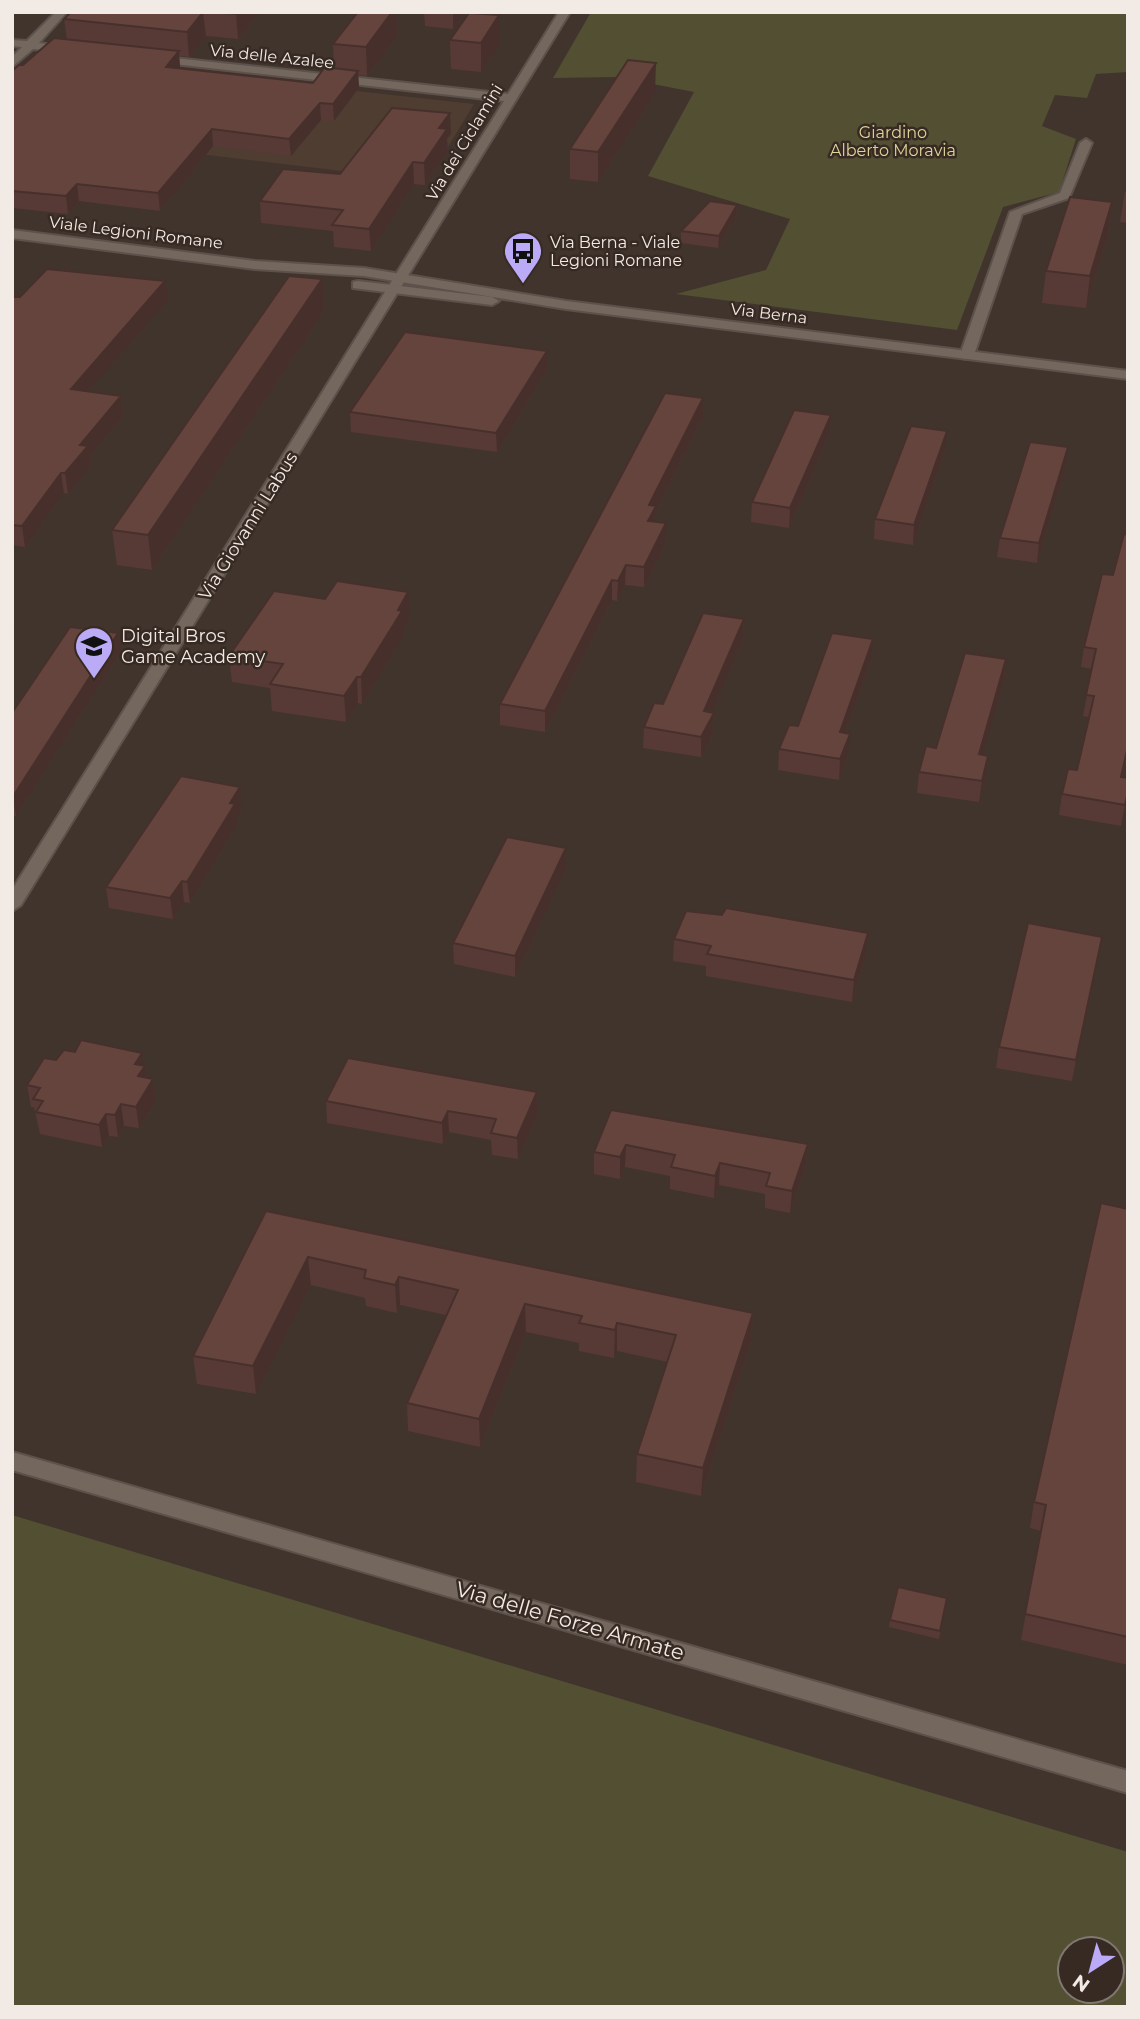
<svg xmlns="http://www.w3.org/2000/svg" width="1140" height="2019" viewBox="0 0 1140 2019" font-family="Montserrat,sans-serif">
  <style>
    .built { fill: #4f3d32 }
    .green { fill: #534f33; fill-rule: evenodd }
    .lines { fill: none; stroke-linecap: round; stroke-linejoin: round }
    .minor-casing { stroke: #5c524b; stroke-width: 4 }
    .tertiary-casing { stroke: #5c524b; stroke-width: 4 }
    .secondary-casing { stroke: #5c524b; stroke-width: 4 }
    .minor { fill: #74675e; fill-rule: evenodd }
    .tertiary { fill: #74675e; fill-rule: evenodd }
    .secondary { fill: #74675e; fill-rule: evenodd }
    .wall { fill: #573a35 }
    .shaded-wall { fill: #47302b }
    .building { fill: #65443e; stroke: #47302b; stroke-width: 2 }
    .labels { text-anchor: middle; stroke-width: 5; stroke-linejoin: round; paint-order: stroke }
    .far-street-label { font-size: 16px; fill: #f2eae5; stroke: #362a23 }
    .far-park-label { font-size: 16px; fill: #dfd499; stroke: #362a23 }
    .far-poi-label { font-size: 16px; fill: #f2eae5; stroke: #362a23; text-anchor: start }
    .street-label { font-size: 18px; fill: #f2eae5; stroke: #362a23 }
    .poi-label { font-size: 18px; fill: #f2eae5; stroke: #362a23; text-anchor: start }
    .near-street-label { font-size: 21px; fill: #f2eae5; stroke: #362a23 }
  </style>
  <rect width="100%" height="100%" fill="#41342d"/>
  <path class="built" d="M157,69l317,35 -49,81 -68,-8 2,-4 -293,-35z"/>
  <path class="green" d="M591,12h537v60l-32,2 -9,24 -32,-3 -13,31 34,13 -17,53 -56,15 -46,123 -281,-36 90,-24 24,-51 -142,-43 46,-84 -77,-15 -64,1z
    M12,1515l1116,337v155h-1116zM1112,1949v42h-42v-42z"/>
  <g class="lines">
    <defs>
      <path id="minor" d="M56,12h11l-28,31 36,5v4l-42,-3 -21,18v-10l10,-10 -10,-1v-6l15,1z
        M559,12h11l-549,893 -9,6v-21l492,-789 -348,-39 -6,-3 6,-3 352,38z
        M1086,139l6,4 -23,55 -47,16 -48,141 -7,4 -5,-1 -2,-3 50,-143 50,-19 20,-50z"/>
      <path id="tertiary" d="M12,1452l1116,319v22l-1116,-323z"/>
      <path id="secondary" d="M12,230l243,31 109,7 202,33 562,70v8l-562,-70 -202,-33 -109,-7 -243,-31z
        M358,281l134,16 7,4 -7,4 -139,-17v-6z"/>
    </defs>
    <use href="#minor" class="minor-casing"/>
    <use href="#tertiary" class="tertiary-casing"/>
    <use href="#secondary" class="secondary-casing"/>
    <use href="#minor" class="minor"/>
    <use href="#tertiary" class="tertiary"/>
    <use href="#secondary" class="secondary"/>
  </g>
  <path class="wall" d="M71,12h190l-23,27 -32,-3 -17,21 -10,-1 1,12 133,15 21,-15 -1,-24 25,-32h39l1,23 -31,41 -9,-1 1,13 -25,33 -13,-1 -30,36 -78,-10 -53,65 -81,-10 -11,13 -56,-6v-137l11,-6 44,-26 -3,-20z
    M424,12h41l-12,17 -28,-3z
    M450,40l50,4 -19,28 -30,-3z
    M655,93l-57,89 -28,-3v-30z
    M451,134l-4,5 1,11 -23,35 -11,-1 -43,67 -37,-4 -1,-16 -72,-8 -1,-22 80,-27z
    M1128,180v43l-8,-1 5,-31z
    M1112,202l-4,31 -22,75 -44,-5 4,-32z
    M737,205l-1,12 -18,31 -37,-5v-12z
    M322,279l2,32 -172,259 -35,-5 -5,-35z
    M12,297l156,3 -80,91 33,5 2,20 -33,40 1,10 -23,28 -4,-1 -39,54 -13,-2z
    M547,351v18l-50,83 -146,-20 -1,-20z
    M703,417l-48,95v10l11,21 -22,44 -19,-2 -8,16 -5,-1 -67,132 -45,-7v-21z
    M829,434l-40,94 -38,-6 1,-20z
    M945,450l-32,95 -39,-6 1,-20z
    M1066,467l-29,96 -40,-6 3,-19z
    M1128,535v215l-6,27 6,1v19l-7,29 -62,-11 3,-21 15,-24 12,-53 -6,-1 9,-47 -11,-2 3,-20 29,-72z
    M410,618l-7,12v7l-41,67 -4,-1 -12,19 -74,-11 -2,-23 -38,-6 -3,-26z
    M744,619l-1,20 -32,73 3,1 -1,21 -12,23 -58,-9 1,-21 19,-23z
    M121,651l-105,165 -4,-1v-102z
    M871,659l-26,74 3,22 -9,25 -61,-10 1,-21 19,-23z
    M1006,659l-2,21 -22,75 6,1 -2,21 -7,25 -62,-9 2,-21 17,-24z
    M242,808l-5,9v8l-47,78 -6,-1 -11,17 -64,-11 -3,-21z
    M566,869l-51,108 -61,-13 -1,-21z
    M1102,937l-30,144 -76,-13 3,-21z
    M674,939l192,16 -14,47 -146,-26v-10l-33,-5z
    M56,1060l88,5 3,13 6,1 3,22 -17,27 -15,-2 -6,11 -9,-1 -7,11 -62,-13 -6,-27h-3l-4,-22z
    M537,1092l1,21 -20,46 -26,-4 -1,-15 -42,-8 -6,12 -116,-21 -1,-22z
    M611,1110l197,34 -2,21 -16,48 -25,-5v-14l-46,-9 -5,13 -44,-9v-13l-45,-9 -5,12 -26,-5v-22z
    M1128,1209v456l-107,-25 20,-109 -11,-3 4,-26z
    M266,1211l487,102 -2,28 -50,155 -65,-14 1,-28 31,-92 -51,-11 -3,7 -35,-7v-8l-53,-11 -46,115 -72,-16 -1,-28 39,-88 -46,-10 -3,8 -31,-7 -1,-8 -54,-13 -55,109 -59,-10 -4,-28z
    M947,1598l-8,41 -50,-12 1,-7z"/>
  <path class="shaded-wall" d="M203,12l3,24 -17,21 -2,-25z
    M238,12h23l-23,27 -2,-25z
    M392,12h5l1,23 -31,41 -1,-29z
    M453,12h12l-12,17z
    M499,15l1,29 -19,28v-29z
    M179,51l1,17 -14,-1z
    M656,63l-1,30 -57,89v-30z
    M358,71l1,17 -25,33 -1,-17z
    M320,103l1,17 -30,36 -2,-17z
    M450,113l1,21 -4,5 1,11 -23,35 -1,-22 15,-35z
    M212,129l1,17 -53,65 -2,-18z
    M413,162l1,22 -43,67 -2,-22z
    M77,184l2,17 -11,13 -2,-18z
    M1112,202l-4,31 -22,75 4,-32z
    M737,205l-1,12 -18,31 1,-12z
    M322,279l2,32 -172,259 -4,-35z
    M165,281l3,19 -95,109 -2,-20z
    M547,351v18l-50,83 -1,-19z
    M121,396l2,20 -33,40 1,10 -23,28 -3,-21 15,-28z
    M703,398v19l-48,95v13l-7,-4 1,-16z
    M831,415l-2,19 -40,94 1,-20z
    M947,431l-2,19 -32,95 1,-20z
    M1068,447l-2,20 -29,96 2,-20z
    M61,473l3,20 -39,54 -3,-21z
    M666,523v20l-22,44v-20z
    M626,565l-1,20 -8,16 1,-20z
    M612,580v20l-67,132v-21z
    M408,592l2,26 -7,12v7l-41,67 -1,-27z
    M12,618l3,16 -3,4z
    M744,619l-1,20 -40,93 1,-21z
    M118,633l3,18 -105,165 -3,-18z
    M873,639l-2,20 -33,94 2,-21z
    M1006,659l-2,21 -27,95 2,-21z
    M357,677l1,26 -12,19 -2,-26z
    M714,713l-1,21 -12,23v-20z
    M850,734l-2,21 -9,25 1,-21z
    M988,756l-2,21 -7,25 3,-21z
    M240,787l2,21 -5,9v8l-47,78 -3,-21z
    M1128,792v5l-7,29 4,-21z
    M566,848v21l-51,108v-21z
    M182,881l2,21 -11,17 -3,-21z
    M868,933l-2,22 -14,47 2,-22z
    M1102,937l-4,21 -26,123 4,-21z
    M142,1053l2,15 1,-2 3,21 5,-8 3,22 -17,27 -3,-21 -1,-43z
    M537,1092l1,21 -20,46 -1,-21z
    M121,1104l3,22 -6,11 -3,-22z
    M448,1111l1,21 -6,12 -1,-21z
    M106,1114l3,22 -7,11 -3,-22z
    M808,1144l-2,21 -16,48 2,-22z
    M626,1145l-1,22 -5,12v-22z
    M720,1163l-1,22 -5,13 1,-22z
    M308,1257l3,28 -55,109 -3,-28z
    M399,1277l1,28 -3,8 -2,-28z
    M525,1304l1,28 -46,115 -1,-28z
    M753,1313l-2,28 -50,155 2,-28z
    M617,1323v28l-3,7 1,-28z"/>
  <path class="building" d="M71,12h132l-16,20 -123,-13z
    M214,12h24l-2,2z
    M358,12h34l-26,35 -33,-3z
    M469,13l30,2 -18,28 -31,-3z
    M54,38l125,13 -13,16 147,16 12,-16 33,4 -25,33 -13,-1 -31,36 -77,-10 -54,64 -81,-9 -11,12 -54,-5v-120l7,-6h4z
    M628,60l28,3 -58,89 -28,-3z
    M392,108l58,5 -11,15 8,1 -23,34 -11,-1 -44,67 -37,-4 11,-15 -83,-9 23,-32 57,5z
    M1128,180v11h-3z
    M1070,197l42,5 -22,74 -44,-5z
    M710,201l27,4 -18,31 -38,-5z
    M47,269l118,12 -94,108 50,7 -41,49 8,1 -23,27h-4l-39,53 -10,-1v-228h8z
    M289,276l33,3 -174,256 -36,-5z
    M405,332l142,19 -51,82 -146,-21z
    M665,393l38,5 -54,107 7,1 -8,15 18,2 -22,44 -18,-2 -8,16 -6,-1 -67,131 -45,-7z
    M794,410l37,5 -41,93 -38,-6z
    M911,426l36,5 -33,94 -39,-6z
    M1030,442l38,5 -29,96 -39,-5z
    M1124,534l4,1v211l-7,31 7,1v14l-3,13 -63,-11 6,-25 9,1 17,-74 -8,-1 10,-46 -12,-2 18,-73 11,1z
    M337,581l71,11 -10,18 4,1 -41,66h-4l-13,19 -74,-12 13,-20 -54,-8 45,-65 51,8z
    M703,613l41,6 -40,92 10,2 -13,24 -57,-10 10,-24 9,1z
    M70,627l48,6 -106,165v-85z
    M832,633l41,6 -33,93 10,2 -10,25 -61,-10 10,-24 9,1z
    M965,653l41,6 -27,95 9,2 -6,25 -63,-9 7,-26 10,2z
    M181,776l59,11 -10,16 5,1 -48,78 -5,-1 -12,17 -64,-11z
    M507,837l59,11 -51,108 -62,-13z
    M726,908l142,25 -14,47 -147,-26 4,-8 -37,-7 12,-28 36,4z
    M1028,923l74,14 -26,123 -77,-13z
    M81,1040l61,13 -7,11 10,2 -7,10 15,3 -17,28 -15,-3 -6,11 -9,-1 -7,11 -63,-13 7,-11 -10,-2 7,-11 -13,-3 17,-27 12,2 8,-10 11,2z
    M348,1058l189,34 -20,46 -26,-5 5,-14 -48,-8 -6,12 -116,-22z
    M611,1110l197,34 -16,47 -26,-5 4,-13 -50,-10 -5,13 -44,-9 4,-12 -49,-10 -6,12 -26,-5z
    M1101,1203l27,6v428l-103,-23 21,-109 -12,-3z
    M266,1211l487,102 -50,155 -66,-14 39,-119 -59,-12 -2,7 -36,-7 3,-7 -57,-12 -46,115 -72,-16 51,-113 -59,-13 -4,8 -31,-7 2,-8 -58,-13 -55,109 -60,-10z
    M898,1587l49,11 -7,33 -50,-11z"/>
  <defs>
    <symbol id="bus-pin" viewBox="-11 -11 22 30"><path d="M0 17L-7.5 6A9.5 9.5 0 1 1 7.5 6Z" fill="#bbaaf6" stroke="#362a23"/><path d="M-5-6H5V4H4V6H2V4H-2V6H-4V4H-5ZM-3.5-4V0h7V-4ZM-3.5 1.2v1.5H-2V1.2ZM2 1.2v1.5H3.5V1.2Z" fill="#111"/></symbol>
    <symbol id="school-pin" viewBox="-11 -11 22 30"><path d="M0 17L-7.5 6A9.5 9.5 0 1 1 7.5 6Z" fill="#bbaaf6" stroke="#362a23"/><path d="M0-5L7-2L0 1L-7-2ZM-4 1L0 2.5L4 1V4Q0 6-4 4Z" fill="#111"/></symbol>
  </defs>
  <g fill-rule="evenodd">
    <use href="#bus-pin" x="501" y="229" width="44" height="60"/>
    <use href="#school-pin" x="72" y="624" width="44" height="60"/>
  </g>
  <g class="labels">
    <g class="far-street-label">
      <text transform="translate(272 56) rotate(6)" y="6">Via delle Azalee</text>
      <text transform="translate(464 142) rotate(-59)" y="6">Via dei Ciclamini</text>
      <text transform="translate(136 232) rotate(7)" y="6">Viale Legioni Romane</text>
      <text transform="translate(769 313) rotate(7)" y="6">Via Berna</text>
    </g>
    <g class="far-park-label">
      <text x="893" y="138">Giardino<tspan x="893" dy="18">Alberto Moravia</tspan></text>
    </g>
    <g class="far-poi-label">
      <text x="550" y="248">Via Berna - Viale<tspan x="550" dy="18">Legioni Romane</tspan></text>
    </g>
    <g class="street-label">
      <text transform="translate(248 526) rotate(-58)" y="6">Via Giovanni Labus</text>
    </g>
    <g class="poi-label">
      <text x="121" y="642">Digital Bros<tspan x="121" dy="21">Game Academy</tspan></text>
    </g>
    <g class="near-street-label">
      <text transform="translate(570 1621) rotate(16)" y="7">Via delle Forze Armate</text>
    </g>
  </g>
  <rect width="1140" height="2019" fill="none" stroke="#f2eae5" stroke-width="28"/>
  <g transform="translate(1091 1970) rotate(216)"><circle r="33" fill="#362a23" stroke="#817771" stroke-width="2"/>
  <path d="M0-5L12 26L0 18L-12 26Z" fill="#bbaaf6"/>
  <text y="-10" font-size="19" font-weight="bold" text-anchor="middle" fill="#f2eae5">N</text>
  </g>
</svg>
